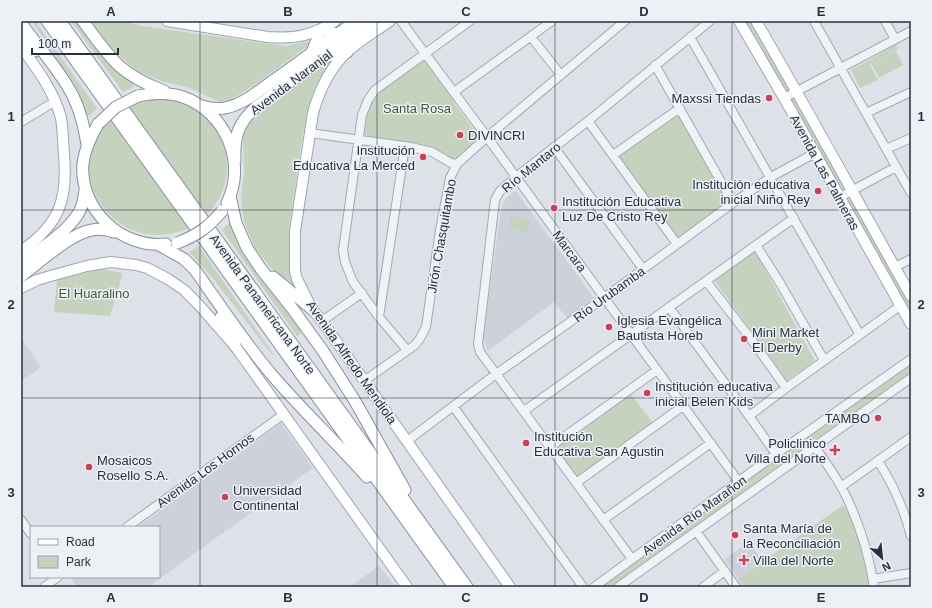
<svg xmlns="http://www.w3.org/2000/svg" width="932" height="608" viewBox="0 0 932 608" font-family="Helvetica,sans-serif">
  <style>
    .built { fill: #ccd1da }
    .green { fill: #c4d2be }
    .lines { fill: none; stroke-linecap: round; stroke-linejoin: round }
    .minor-casing { stroke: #a3a9b2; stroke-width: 10 }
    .major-casing { stroke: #9da6b4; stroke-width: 12 }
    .highway-casing { stroke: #858f9f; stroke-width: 13 }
    .minor { stroke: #f0f3f6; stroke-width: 8 }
    .major { stroke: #fff; stroke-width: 10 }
    .highway { stroke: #fff; stroke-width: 11 }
    .highway-bridge-casing { stroke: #858f9f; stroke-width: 13; stroke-linecap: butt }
    .highway-bridge { stroke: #fff; stroke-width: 11 }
    .grid { fill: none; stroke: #26303f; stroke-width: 1; stroke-opacity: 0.55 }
    .poi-dot { fill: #d23d55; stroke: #edf1f6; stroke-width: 1.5 }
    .labels { text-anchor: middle; stroke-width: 3; stroke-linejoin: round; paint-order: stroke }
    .street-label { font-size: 13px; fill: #26303f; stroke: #edf1f6 }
    .poi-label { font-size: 13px; fill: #26303f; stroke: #edf1f6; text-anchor: start }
    .park-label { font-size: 13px; fill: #3b5b33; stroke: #edf1f6 }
    .neatline { fill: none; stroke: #26303f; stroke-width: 1.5 }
    .grid-label { font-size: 13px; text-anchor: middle; font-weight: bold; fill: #26303f }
  </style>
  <rect width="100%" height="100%" fill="#dee2e8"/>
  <path class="built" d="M515,190l79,108 -27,20 -13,-16 -66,49 -5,-14 18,-128 5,-11z
    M21,338l20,29 -20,15z
    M281,423l32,45 -165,119h-71l-7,-10h89v-50h-21z
    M749,542l14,19 -25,18 -13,-20z
    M379,566l17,21h-46z"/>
  <path class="green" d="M32,21h3l62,87 -7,7h-4l-11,-30z
    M71,21h4l33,43 25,19v4l-10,5z
    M91,21h33l18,5 143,20 31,-6 -63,46 -22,14 -14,1 -29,-14 -24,-5 -27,-11 -26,-23z
    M744,21h8l40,71 -4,2 -4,-2z
    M896,45l2,4 -25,14 23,-12 7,14 -24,13 -8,-15 -1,2 8,15 -18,8 -9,-18z
    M425,58l32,42 -3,3 20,27 3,-2 5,7 -1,4 -27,22 -91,-24c2,-12 3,-25 9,-36 8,-14 38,-32 53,-43z
    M333,59l-20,33 -10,41 -14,94v41l5,20 -24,-21 -15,-19 -11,-25 -3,-25 3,-25 -1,-37 6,-12 15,-14z
    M795,96l52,95 -6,1 -51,-93z
    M89 166a69 69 0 1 1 138 0a69 69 0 1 1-138 0Z
    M680,114l50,89 -53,37 -60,-83z
    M851,197l60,106v18l-66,-121z
    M512,216l18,5 -3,12 -19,-5z
    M230,222l13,32 59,78 -5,4 -75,-106z
    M199,246l75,109 -1,1 -61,-79 -23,-25z
    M755,251l60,110 -28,19 -73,-100z
    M101,269l22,4 -13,43 -56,-4 3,-32z
    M911,364v8l-298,215h-15z
    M630,393l23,30 -77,56 -22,-31z
    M843,505c16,23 22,54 27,82h-126l-6,-8z"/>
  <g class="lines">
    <defs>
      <path id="minor" d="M401,21l86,116 29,40 223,305
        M814,21l97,172
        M885,21l10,18
        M531,37l30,38
        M690,37l170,298
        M655,65l78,138
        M454,92l98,-71
        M784,98l127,-67
        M866,113l45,-21
        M588,121l89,123
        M21,122l33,-20
        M310,133l101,14 21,5 19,11 6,1
        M554,147l89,122
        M886,149l25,-11
        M613,155l67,-47
        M840,197l56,-30
        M756,245l24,38 44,77
        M895,267l16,-8
        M706,281l45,58 35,49
        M669,307l80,109 27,38
        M379,317l26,-171
        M322,321l40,-28
        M407,350l-28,-33 -26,-35 -8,-20 -2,-12 4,-28 15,-107 6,-15 7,-10 95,-69
        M364,381l51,-36 4,-5 7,-13 14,-97 10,-52 7,-14 30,-27 138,-116
        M453,406l130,181
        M524,411l270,-193
        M749,416l37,-28 114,-82
        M407,441l89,-67 108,-76 129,-95 38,-26 44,-24
        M550,447l107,-77
        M815,447c9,13 19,27 27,41 16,31 27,65 32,99
        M878,461c15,23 26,48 33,75
        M576,483l107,-77
        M841,487l70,-50
        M21,520l10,14
        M603,520l108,-77
        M127,527l157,-113
        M696,531l40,56
        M632,559l-152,-207 -2,-8 17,-144 5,-9 16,-14 72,-56 122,-100
        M873,579l38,-6
        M44,587l14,-10
        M594,587l182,-133 135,-95
        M618,587l293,-209
        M703,587l22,-16"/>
      <path id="major" d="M167,21l100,16c28,2 45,-1 68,-16
        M390,21c-14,10 -30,19 -43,31 -17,16 -28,39 -34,61l-18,118v40l2,8 15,30 10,12 188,266
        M739,21l45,77 127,226
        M756,21c53,91 103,183 155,275
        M21,47c15,20 34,46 40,71 2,12 2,24 3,37 4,45 -5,70 -43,96
        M21,288l16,-8 17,-5 33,-9 24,-4 25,3 11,3 21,11 16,11 14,14 37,42 172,241"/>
      <path id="highway" d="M47,21l407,566
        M60,21l407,566
        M83,21c27,37 36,53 81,70
        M21,23c17,24 39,47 52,73 8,16 11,32 14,48
        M21,38l14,13
        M312,52l9,-22 17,4
        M328,56l19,-4 2,-13
        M138,96c15,-3 30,-4 45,1 43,15 64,66 44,106
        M202,106c18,6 32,1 47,-8l107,-77
        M98,124c-7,12 -13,24 -15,39 -4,46 38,86 83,81
        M235,160c-1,-24 3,-37 21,-53l117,-86
        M230,196l6,27 11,25 14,21 31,39 31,43 32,50 50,89
        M159,245l25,14 11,11c25,35 49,72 77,105 30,35 64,67 95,102
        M21,263c18,-13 45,-30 57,-49 5,-7 6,-16 7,-24
        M21,276c18,-13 50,-43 71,-46 8,-2 15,0 22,2
        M273,277l39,32
        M221,317l12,22 2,7"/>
    </defs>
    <use href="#minor" class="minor-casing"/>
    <use href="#major" class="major-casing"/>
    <use href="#highway" class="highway-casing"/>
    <use href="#minor" class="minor"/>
    <use href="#major" class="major"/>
    <use href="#highway" class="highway"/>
    <defs>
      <path id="highway-bridge" d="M98,124l18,-17 22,-11
        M177,243c19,-7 32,-16 45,-32"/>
    </defs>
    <use href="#highway-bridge" class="highway-bridge-casing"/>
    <use href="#highway-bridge" class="highway-bridge"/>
  </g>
  <path class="grid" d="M200,21v566M377,21v566M555,21v566M732,21v566M21,210h890M21,398h890"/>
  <g class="poi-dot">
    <circle cx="769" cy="98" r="4"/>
    <circle cx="460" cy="135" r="4"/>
    <circle cx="423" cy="157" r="4"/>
    <circle cx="818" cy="191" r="4"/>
    <circle cx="554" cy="208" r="4"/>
    <circle cx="609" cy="327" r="4"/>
    <circle cx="744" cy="339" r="4"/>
    <circle cx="647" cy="393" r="4"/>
    <circle cx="878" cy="418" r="4"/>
    <circle cx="526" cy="443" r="4"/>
    <path d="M833 444h4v4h4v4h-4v4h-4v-4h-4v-4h4z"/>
    <circle cx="89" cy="467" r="4"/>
    <circle cx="225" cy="497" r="4"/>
    <circle cx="735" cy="535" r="4"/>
    <path d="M742 554h4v4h4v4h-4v4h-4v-4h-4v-4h4z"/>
  </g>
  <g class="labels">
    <g class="street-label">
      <text transform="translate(291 82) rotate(-37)" y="5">Avenida Naranjal</text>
      <text transform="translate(531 167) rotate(-39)" y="5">Río Mantaro</text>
      <text transform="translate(825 172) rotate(61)" y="5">Avenida Las Palmeras</text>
      <text transform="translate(441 236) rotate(-80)" y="5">Jirón Chasquitambo</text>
      <text transform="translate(570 251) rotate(54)" y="5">Marcara</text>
      <text transform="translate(609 294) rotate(-36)" y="5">Río Urubamba</text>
      <text transform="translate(263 304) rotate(54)" y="5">Avenida Panamericana Norte</text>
      <text transform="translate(352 362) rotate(55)" y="5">Avenida Alfredo Mendiola</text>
      <text transform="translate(205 470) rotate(-36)" y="5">Avenida Los Hornos</text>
      <text transform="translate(694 515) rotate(-36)" y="5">Avenida Río Marañon</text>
    </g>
    <g class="poi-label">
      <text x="761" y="103" text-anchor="end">Maxssi Tiendas</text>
      <text x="468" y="140">DIVINCRI</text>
      <text x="415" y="155" text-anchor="end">Institución<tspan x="415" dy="15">Educativa La Merced</tspan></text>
      <text x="810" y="189" text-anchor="end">Institución educativa<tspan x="810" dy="15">inicial Niño Rey</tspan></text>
      <text x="562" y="206">Institución Educativa<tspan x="562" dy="15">Luz De Cristo Rey</tspan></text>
      <text x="617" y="325">Iglesia Evangélica<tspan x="617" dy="15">Bautista Horeb</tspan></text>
      <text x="752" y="337">Mini Market<tspan x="752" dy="15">El Derby</tspan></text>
      <text x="655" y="391">Institución educativa<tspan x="655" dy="15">inicial Belen Kids</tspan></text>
      <text x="870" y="423" text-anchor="end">TAMBO</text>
      <text x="534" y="441">Institución<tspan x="534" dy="15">Educativa San Agustin</tspan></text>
      <text x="826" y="448" text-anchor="end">Policlinico<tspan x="826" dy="15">Villa del Norte</tspan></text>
      <text x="97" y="465">Mosaicos<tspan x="97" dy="15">Rosello S.A.</tspan></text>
      <text x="233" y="495">Universidad<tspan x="233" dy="15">Continental</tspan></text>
      <text x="743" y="533">Santa María de<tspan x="743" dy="15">la Reconciliación</tspan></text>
      <text x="753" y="565">Villa del Norte</text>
    </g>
    <g class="park-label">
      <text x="417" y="113">Santa Rosa</text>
      <text x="94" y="298">El Huaralino</text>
    </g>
  </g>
  <rect width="932" height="608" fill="none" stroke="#edf1f6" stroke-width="44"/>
  <rect x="30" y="526" width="130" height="52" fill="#edf1f6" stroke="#9da4ad"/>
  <rect x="38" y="539" width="20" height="6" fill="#ffffff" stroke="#9da4ad"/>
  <text x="66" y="546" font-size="12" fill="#26303f">Road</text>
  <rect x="38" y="556" width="20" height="12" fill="#c4d2be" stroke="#9da4ad"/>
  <text x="66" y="566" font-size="12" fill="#26303f">Park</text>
  <g transform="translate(882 558) rotate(153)" stroke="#edf1f6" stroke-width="3" paint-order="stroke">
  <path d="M0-3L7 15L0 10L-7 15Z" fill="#26303f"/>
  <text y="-6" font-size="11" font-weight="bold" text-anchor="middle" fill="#26303f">N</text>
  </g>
  <path d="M32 48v6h86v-6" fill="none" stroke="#26303f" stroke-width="2"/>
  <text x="38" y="48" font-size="12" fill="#26303f" stroke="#edf1f6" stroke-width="3" paint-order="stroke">100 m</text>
  <rect x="22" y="22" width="888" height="564" class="neatline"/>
  <g class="grid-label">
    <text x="111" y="16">A</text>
    <text x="288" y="16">B</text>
    <text x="466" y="16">C</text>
    <text x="644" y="16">D</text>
    <text x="821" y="16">E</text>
    <text x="11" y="121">1</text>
    <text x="921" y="121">1</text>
    <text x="11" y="309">2</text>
    <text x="921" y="309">2</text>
    <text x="11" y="497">3</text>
    <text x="921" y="497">3</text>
    <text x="111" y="602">A</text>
    <text x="288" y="602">B</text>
    <text x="466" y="602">C</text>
    <text x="644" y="602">D</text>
    <text x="821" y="602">E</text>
  </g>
</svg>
